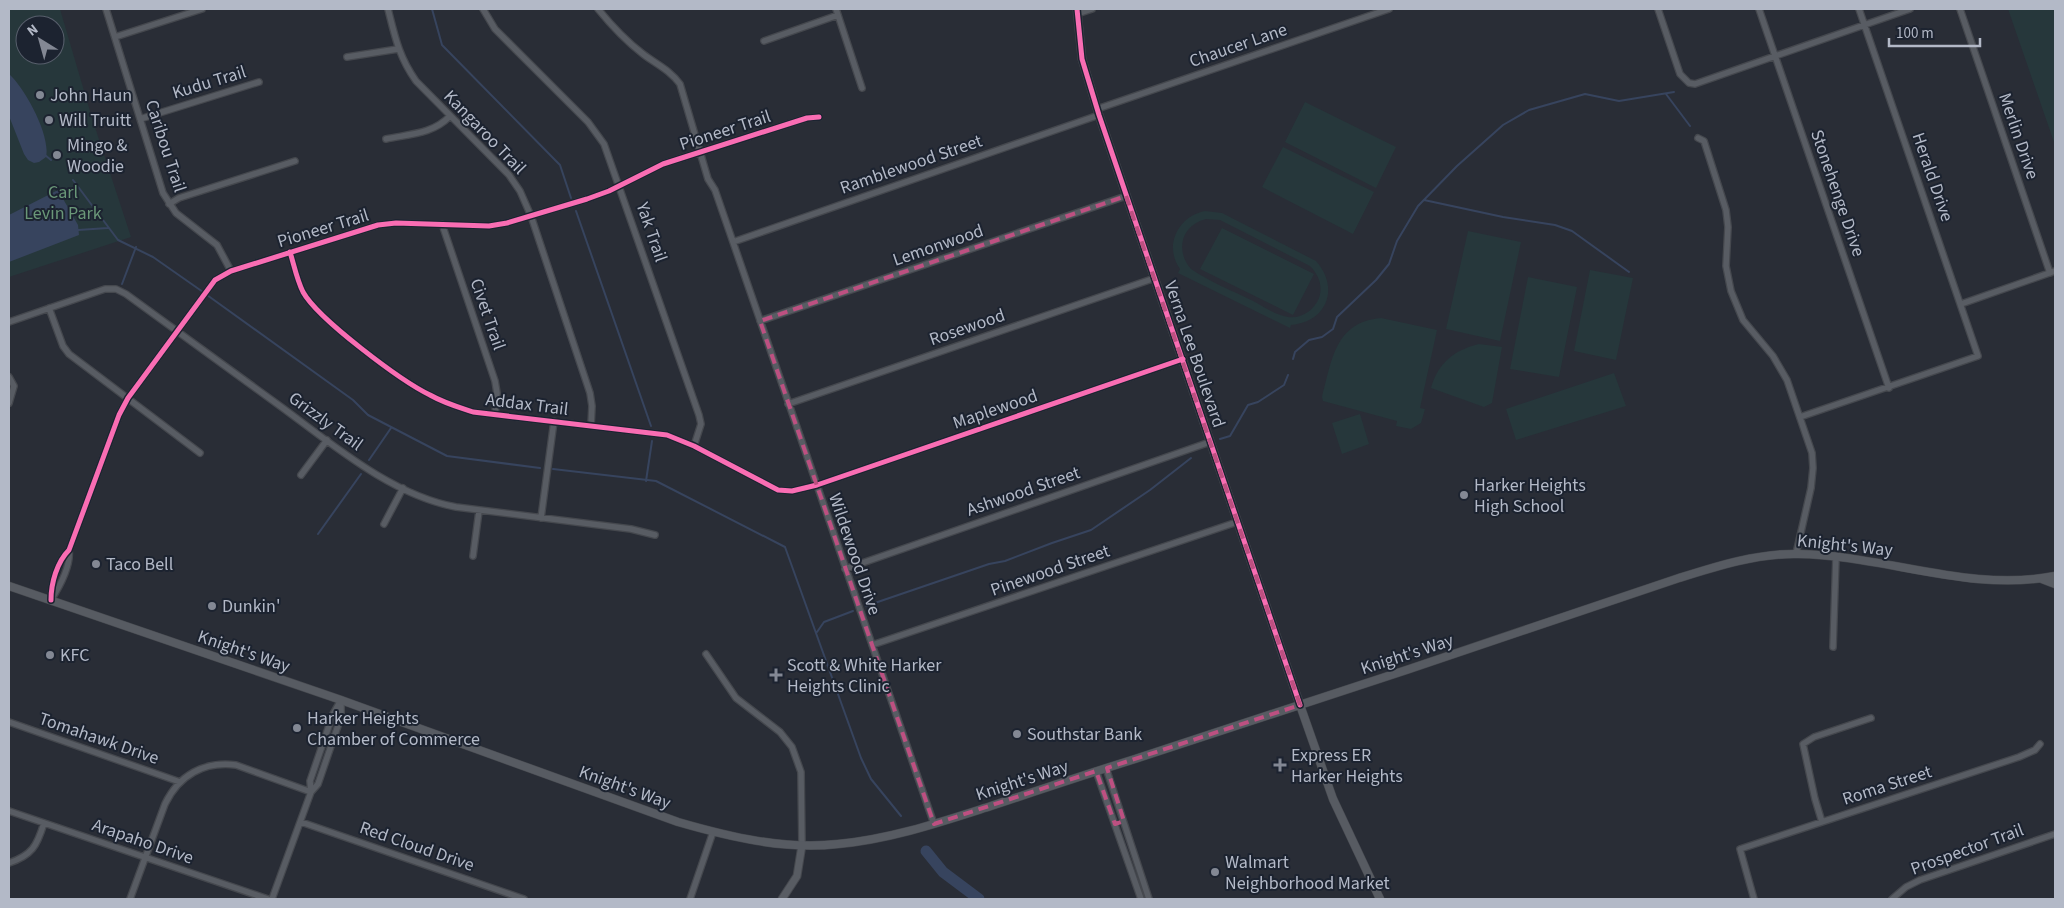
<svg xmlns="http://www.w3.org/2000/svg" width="2064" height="908" viewBox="0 0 2064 908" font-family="'Source Sans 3',sans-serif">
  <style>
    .green { fill: #26373b; fill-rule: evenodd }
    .water { fill: #37445e }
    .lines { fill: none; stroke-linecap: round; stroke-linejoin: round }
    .stream { stroke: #37445e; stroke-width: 2 }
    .river { stroke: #37445e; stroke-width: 11 }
    .minor-casing { stroke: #45484e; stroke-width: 8 }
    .tertiary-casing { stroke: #45484e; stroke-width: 9 }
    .secondary-casing { stroke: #45484e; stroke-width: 9 }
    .minor { stroke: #585c63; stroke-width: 5.5 }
    .tertiary { stroke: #585c63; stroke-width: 7 }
    .secondary { stroke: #575b62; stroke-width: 8 }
    .cycleway-casing { stroke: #1c2330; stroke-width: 8 }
    .cycleway { stroke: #f96db3; stroke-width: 5 }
    .marked { fill: none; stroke: #bd5081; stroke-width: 4; stroke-dasharray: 10 6; stroke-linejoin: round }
    .poi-dot { fill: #838894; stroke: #1c2330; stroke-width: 2 }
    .labels { text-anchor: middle; stroke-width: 4; stroke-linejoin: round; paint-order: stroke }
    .street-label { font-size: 18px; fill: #b3b9c7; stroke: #1c2330 }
    .poi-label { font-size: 18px; fill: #b3b9c7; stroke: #1c2330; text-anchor: start }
    .park-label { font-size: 18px; fill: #6a9778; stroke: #1c2330 }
  </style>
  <rect width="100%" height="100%" fill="#292d36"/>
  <path class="green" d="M9,9h51l32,109 39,119 -122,40zM25,25h30v30h-30z
    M2008,9h47v136z
    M1305,102l91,45 -20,41 -91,-46z
    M1283,147l91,45 -21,42 -91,-47z
    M1205,211l17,2 94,48c24,27 11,61 -25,64l-1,3 -112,-55 2,-4c-17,-24 -1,-53 25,-58zM1206,219l14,1 90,46c9,9 13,20 9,32 -5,12 -17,21 -31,19 -12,-2 -24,-10 -35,-16 -20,-10 -43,-19 -62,-32 -16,-18 -10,-44 15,-50z
    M1222,228l92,46 -21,41 -93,-46z
    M1468,231l53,11 -21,99 -54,-12z
    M1590,270l43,8 -17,82 -42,-9z
    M1528,277l49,10 -18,90 -49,-8z
    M1381,318l56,12 -17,78 5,1 -4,14 -10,6 -15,-3 1,-5 -74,-20 -1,-4c10,-37 13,-75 59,-79z
    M1479,344l23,3 -10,56 -8,4 -53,-19c7,-25 23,-38 48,-44z
    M1614,373l12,33 -110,34 -10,-31z
    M1360,414l9,30 -27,10 -10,-31z"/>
  <path class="water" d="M9,74c16,14 42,62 37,83l-7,5 -5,1 -6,-3 -4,-6 -15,-38z
    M58,190l20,35 1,10 -70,27v-47z"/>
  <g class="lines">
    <path class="stream" d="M432,9l10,36 118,120 11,33
      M1666,94l24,32
      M45,155l6,5
      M73,180l45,60 35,17 50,35
      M1424,200l79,17 52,8 17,6 57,41
      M576,211l75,215
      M78,230l30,-2
      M122,284l14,-37
      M207,295l146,105 15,15 79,41 93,12
      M1293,359l2,-7 14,-12 13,-3 11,-8 4,-12 39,-37 13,-16 8,-23 21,-35 39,-40 46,-41 26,-15 56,-16 34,7 55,-9
      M1220,439l10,-3 18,-31 10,-3 26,-17 4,-10
      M369,460l22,-32
      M553,469l103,12 129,66 76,211 10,21 30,37
      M646,481l6,-40
      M318,534l43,-60
      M866,606l123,-42 16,-3 47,-18 39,-13 59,-40 41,-32
      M817,632l7,-10 29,-11"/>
    <path class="river" d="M926,851l17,21 36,27"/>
    <defs>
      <path id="minor" d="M106,9l57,184 13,20 41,32 14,26
        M388,9c7,28 11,48 28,72l93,94 11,16 11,25 59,177 2,13 -1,20
        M483,9l12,20 93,93 16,22 95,271 2,9 -7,22
        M598,9c13,16 28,32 45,45 13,10 27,16 37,30l28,95 7,11 18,52 201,582
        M836,9l26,79
        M1658,9l22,65 9,9 6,1 215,-75
        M1759,9l130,379
        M1960,9l90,264
        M1077,14l15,-5
        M115,37l87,-28
        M764,41l74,-26
        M347,57l51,-8
        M1097,109l292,-100
        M140,119l119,-37
        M1698,138l6,3 22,69 2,17 -2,39 5,25 12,29 30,36 14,24 25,73 1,15 -2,20 -15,66
        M386,139c24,-5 47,-5 64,-23
        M169,204l10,-6 116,-37
        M442,224l53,157 2,12 -2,21
        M733,242l366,-127
        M290,252c4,13 7,28 13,40 15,27 98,89 127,103 14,8 28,12 43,17l194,23 27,11 84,44 14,1 25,-6 366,-126
        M1961,304l94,-33
        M49,308l14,38 6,8 131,99
        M760,321l366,-125
        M9,322l96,-33h11l10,5c51,37 102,74 154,112 52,38 111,89 176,101l175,22 24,6
        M9,377l5,9 -5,17
        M788,404l367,-126
        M1800,417l178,-61 -119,-347
        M301,475l26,-35
        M541,518l13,-97
        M384,524l19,-36
        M473,556l6,-45
        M845,569l365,-127
        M51,600c0,-17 6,-38 18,-50l50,-135 9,-17 87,-118 16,-9 147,-46 18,-2 93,3 18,-3 80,-24 22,-8 54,-27 144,-46 12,-1
        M51,600c9,-14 20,-34 18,-50
        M872,645l365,-123
        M1833,647l3,-90
        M706,654l30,44 44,34 12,15 9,25 1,73
        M9,722l171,60
        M1106,768l43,131
        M1096,771l45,128
        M311,792l7,-8 23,-67v-16
        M9,811l259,88
        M301,822l223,77
        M1822,822l-7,-23 -12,-55 11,-7 57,-19
        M9,863c23,-8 28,-17 35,-40
        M130,899l35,-95c14,-29 39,-43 71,-39l75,27
        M272,899l39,-107 -1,-11 23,-67 8,-14
        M690,899l23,-67
        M1754,899l-14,-50 279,-92 16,-7 5,-6
        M1892,899l14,-12 14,-7 135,-46"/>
      <path id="tertiary" d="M1077,9l5,50 17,56 201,590
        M782,899l15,-23 5,-31"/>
      <path id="secondary" d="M2042,579l13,5
        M9,586l332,114 337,122c52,15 106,28 160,22 53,-5 103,-22 153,-38 48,-16 96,-32 144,-47 182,-59 363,-119 544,-181 38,-12 79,-25 119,-24 86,1 171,39 257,22
        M1300,705l33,94 47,100"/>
    </defs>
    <use href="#minor" class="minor-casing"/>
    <use href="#tertiary" class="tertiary-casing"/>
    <use href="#secondary" class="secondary-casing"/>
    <use href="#minor" class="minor"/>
    <use href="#tertiary" class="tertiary"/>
    <use href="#secondary" class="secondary"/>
    <defs>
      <path id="cycleway" d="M1077,9l5,50 17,56 201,590
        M290,252c4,13 7,28 13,40 15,27 98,89 127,103 14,8 28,12 43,17l194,23 27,11 84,44 14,1 25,-6 366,-126
        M51,600c0,-17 6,-38 18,-50l50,-135 9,-17 87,-118 16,-9 147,-46 18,-2 93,3 18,-3 80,-24 22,-8 54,-27 144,-46 12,-1"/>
    </defs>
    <use href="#cycleway" class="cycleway-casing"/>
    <use href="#cycleway" class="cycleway"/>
  </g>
  <path class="marked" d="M1126,196l174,509 -193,63 17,53 -9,3 -19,-53 -162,53 -174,-503z"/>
  <g class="poi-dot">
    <circle cx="40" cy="95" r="5"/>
    <circle cx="49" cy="120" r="5"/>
    <circle cx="57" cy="155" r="5"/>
    <circle cx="1464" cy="495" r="5"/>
    <circle cx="96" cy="564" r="5"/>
    <circle cx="212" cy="606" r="5"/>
    <circle cx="50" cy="655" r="5"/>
    <path d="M773.5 667.5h5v5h5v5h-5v5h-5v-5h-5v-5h5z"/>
    <circle cx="297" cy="728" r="5"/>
    <circle cx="1017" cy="734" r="5"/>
    <path d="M1277.5 757.5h5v5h5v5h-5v5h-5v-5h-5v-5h5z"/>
    <circle cx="1215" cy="872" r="5"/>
  </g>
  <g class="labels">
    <g class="street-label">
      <text transform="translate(1238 45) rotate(-19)" y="6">Chaucer Lane</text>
      <text transform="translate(209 82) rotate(-17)" y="6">Kudu Trail</text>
      <text transform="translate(725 130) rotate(-18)" y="6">Pioneer Trail</text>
      <text transform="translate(485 132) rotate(46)" y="6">Kangaroo Trail</text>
      <text transform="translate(2019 136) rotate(71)" y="6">Merlin Drive</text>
      <text transform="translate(166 146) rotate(72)" y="6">Caribou Trail</text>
      <text transform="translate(911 164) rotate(-19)" y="6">Ramblewood Street</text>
      <text transform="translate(1933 177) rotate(71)" y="6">Herald Drive</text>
      <text transform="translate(1838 193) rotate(71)" y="6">Stonehenge Drive</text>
      <text transform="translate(323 228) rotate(-17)" y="6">Pioneer Trail</text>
      <text transform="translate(652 232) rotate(71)" y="6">Yak Trail</text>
      <text transform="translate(938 245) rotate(-19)" y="6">Lemonwood</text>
      <text transform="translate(488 314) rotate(71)" y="6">Civet Trail</text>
      <text transform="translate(967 327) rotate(-19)" y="6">Rosewood</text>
      <text transform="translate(1195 354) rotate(71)" y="6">Verna Lee Boulevard</text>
      <text transform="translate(527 404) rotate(7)" y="6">Addax Trail</text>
      <text transform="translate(995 409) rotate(-19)" y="6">Maplewood</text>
      <text transform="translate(326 421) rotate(36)" y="6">Grizzly Trail</text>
      <text transform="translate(1023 491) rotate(-19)" y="6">Ashwood Street</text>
      <text transform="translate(1845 545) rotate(6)" y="6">Knight's Way</text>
      <text transform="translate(855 554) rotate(71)" y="6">Wildewood Drive</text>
      <text transform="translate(1050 570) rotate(-19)" y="6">Pinewood Street</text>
      <text transform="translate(244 651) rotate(19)" y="6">Knight's Way</text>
      <text transform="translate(1407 654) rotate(-18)" y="6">Knight's Way</text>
      <text transform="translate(99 738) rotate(19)" y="6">Tomahawk Drive</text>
      <text transform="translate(1022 780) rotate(-18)" y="6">Knight's Way</text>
      <text transform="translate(1887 785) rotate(-18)" y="6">Roma Street</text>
      <text transform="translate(625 787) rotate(20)" y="6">Knight's Way</text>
      <text transform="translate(143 841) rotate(19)" y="6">Arapaho Drive</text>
      <text transform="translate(417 846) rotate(19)" y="6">Red Cloud Drive</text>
      <text transform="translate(1967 849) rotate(-20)" y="6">Prospector Trail</text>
    </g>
    <g class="poi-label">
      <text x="50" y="101">John Haun</text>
      <text x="59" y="126">Will Truitt</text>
      <text x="67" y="151">Mingo &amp;<tspan x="67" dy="21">Woodie</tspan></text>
      <text x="1474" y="491">Harker Heights<tspan x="1474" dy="21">High School</tspan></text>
      <text x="106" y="570">Taco Bell</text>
      <text x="222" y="612">Dunkin'</text>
      <text x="60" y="661">KFC</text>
      <text x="787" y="671">Scott &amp; White Harker<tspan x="787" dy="21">Heights Clinic</tspan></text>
      <text x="307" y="724">Harker Heights<tspan x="307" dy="21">Chamber of Commerce</tspan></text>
      <text x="1027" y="740">Southstar Bank</text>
      <text x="1291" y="761">Express ER<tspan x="1291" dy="21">Harker Heights</tspan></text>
      <text x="1225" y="868">Walmart<tspan x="1225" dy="21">Neighborhood Market</tspan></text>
    </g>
    <g class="park-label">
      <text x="63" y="198">Carl<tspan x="63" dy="21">Levin Park</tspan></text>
    </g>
  </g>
  <rect width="2064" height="908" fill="none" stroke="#b3b9c7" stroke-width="20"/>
  <g transform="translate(40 40) rotate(323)"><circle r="24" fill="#1c2330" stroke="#585f6c"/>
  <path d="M0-4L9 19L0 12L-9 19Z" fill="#838894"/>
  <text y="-8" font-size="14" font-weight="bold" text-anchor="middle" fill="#b3b9c7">N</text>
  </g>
  <path d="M1889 38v8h91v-8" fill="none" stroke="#b3b9c7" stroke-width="2.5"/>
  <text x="1896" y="38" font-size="15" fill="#b3b9c7" stroke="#1c2330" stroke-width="4" paint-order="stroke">100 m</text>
</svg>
